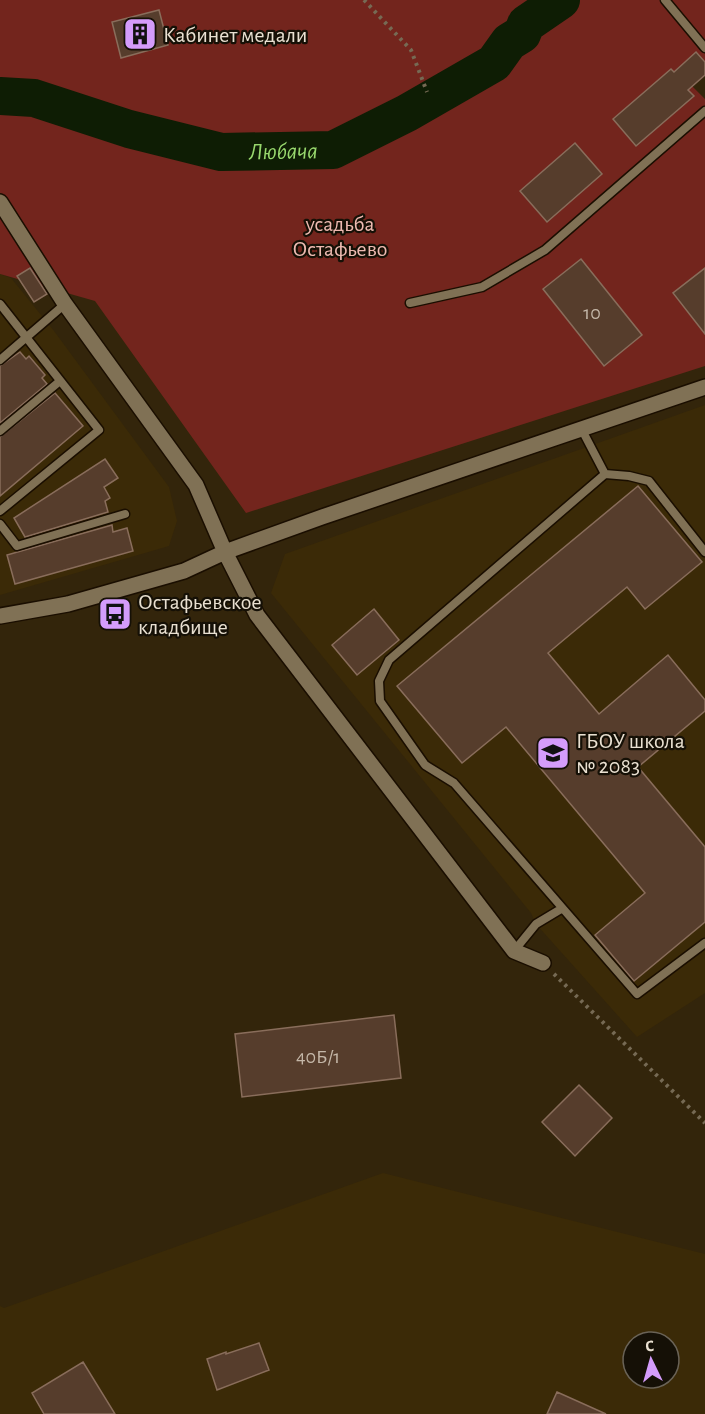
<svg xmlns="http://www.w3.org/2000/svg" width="705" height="1414" viewBox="0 0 705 1414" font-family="'Alegreya Sans',sans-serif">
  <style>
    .built { fill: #3b2a07; fill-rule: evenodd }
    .green { fill: #73251d }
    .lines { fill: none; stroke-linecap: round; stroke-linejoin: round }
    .river { stroke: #0e1d04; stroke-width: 38 }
    .building { fill: #563d2c; stroke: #896d5b; stroke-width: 1.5 }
    .service-casing { stroke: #1a0e00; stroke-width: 11 }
    .minor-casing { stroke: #1a0e00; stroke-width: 18 }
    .path { stroke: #766a54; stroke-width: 4; stroke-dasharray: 3 4.5; stroke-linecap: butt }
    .service { stroke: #807155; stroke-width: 8 }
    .minor { stroke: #807155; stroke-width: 15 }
    .labels { text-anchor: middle; stroke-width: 4.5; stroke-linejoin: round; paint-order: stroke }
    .number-label { font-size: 20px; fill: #c4b7a8 }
    .poi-label { font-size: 22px; fill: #e9e0d1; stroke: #151006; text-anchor: start }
    .park-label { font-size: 22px; fill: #eebab1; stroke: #151006 }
    .water-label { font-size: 24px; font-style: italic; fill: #98d86d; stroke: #151006 }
  </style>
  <rect width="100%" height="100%" fill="#33250b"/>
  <path class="built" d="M0,274l11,4 43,53 115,156 8,34 -8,25 -169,49z
    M705,405v588l-68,44 -101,-113 -5,-11 -260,-320 14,-39z
    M383,1173l322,81v160h-705v-108l4,2zM633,1342h36v36h-36z"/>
  <path class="green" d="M0,0h705v75l-13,11 13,13v267l-459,147 -151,-212 -95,-27z"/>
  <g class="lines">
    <path class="river" id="s1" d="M0,96l34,2 95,31 92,23 112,-2 74,-37 87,-50 15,-21 13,-8 4,-10 35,-24"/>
  </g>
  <path class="building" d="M159,10l9,35 -47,13 -9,-36z
    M696,52l9,10v13l-17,15 6,6 -58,50 -23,-27 58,-50 3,3z
    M575,143l27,31 -55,48 -27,-31z
    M581,259l61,76 -38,31 -61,-77z
    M30,268l17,26 -13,8 -17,-26z
    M705,268v66l-32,-41z
    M20,352l6,7 3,-3 16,19 -3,3 5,6 -47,39v-57z
    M55,393l28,33 -83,70v-59z
    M105,459l13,19 -14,9 6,11 -5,3 3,11 -83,25 -11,-19z
    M638,486l64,76 -57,47 -18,-22 -79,66 51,61 69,-59 37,45v11l-67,56 67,80v75l-71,59 -39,-46 50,-42 -139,-166 -44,36 -65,-77z
    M112,525l1,7 14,-4 6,23 -118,33 -8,-29z
    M374,609l25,31 -42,35 -25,-30z
    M394,1015l7,63 -159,19 -7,-63z
    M579,1085l33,33 -37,38 -33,-34z
    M259,1343l10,27 -52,20 -10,-31 19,-7v2z
    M83,1362l32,52h-71l-12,-21z
    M557,1392l49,22h-59z"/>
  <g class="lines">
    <defs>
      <path id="service" d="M665,0l40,48
        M410,303l72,-16 63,-37 160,-139
        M0,304l99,126 -99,81
        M0,360l65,-56
        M582,430l23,44 24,2 20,5 56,71
        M0,431l60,-50
        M605,474l-216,186 -10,21 1,20 45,64 29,18 183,211 68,-51
        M0,524l17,22 108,-32
        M514,951l22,-27 25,-15"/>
      <path id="minor" d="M0,202l65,102 131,181 29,67 32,63 257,336 29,12
        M0,616l68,-12 116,-33 41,-19 97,-35 383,-130"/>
    </defs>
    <use href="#service" class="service-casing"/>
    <use href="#minor" class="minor-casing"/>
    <path class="path" d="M364,0l47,50 16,42
      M554,974l151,149"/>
    <use href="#service" class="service"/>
    <use href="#minor" class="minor"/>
  </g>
  <defs>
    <symbol id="building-square" viewBox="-11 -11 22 22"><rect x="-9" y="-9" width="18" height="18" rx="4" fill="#d49cfb" stroke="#151006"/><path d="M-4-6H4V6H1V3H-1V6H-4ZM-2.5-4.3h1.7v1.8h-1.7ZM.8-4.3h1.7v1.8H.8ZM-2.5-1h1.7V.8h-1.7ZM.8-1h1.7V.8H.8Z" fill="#111"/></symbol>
    <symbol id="bus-square" viewBox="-11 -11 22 22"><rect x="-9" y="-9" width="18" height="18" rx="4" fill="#d49cfb" stroke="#151006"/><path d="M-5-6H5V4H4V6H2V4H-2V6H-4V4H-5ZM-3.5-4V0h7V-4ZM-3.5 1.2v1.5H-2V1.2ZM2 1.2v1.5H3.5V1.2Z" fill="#111"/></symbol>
    <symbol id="school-square" viewBox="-11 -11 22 22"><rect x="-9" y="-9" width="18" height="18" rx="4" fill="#d49cfb" stroke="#151006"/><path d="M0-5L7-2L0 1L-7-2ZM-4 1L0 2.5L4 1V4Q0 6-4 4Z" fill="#111"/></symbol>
  </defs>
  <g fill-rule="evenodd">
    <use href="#building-square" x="121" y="15" width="38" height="38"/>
    <use href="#bus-square" x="96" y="595" width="38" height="38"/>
    <use href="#school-square" x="534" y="734" width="38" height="38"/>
  </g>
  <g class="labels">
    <g class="number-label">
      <text x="592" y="319">10</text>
      <text x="318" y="1063">40Б/1</text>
    </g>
    <g class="poi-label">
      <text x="163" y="42">Кабинет медали</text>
      <text x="138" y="609">Остафьевское<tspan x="138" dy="25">кладбище</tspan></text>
      <text x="576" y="748">ГБОУ школа<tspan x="576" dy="25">№ 2083</tspan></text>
    </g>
    <g class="park-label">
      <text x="340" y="231">усадьба<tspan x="340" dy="25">Остафьево</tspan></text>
    </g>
    <g class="water-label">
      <text dy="8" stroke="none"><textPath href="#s1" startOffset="291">Любача</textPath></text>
    </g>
  </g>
  <g transform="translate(651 1360) rotate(355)"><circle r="28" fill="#151006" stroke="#6a6357" stroke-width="1.5"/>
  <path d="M0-4.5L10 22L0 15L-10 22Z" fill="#d49cfb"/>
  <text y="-9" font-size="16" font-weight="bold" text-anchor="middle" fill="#e9e0d1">С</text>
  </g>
</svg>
